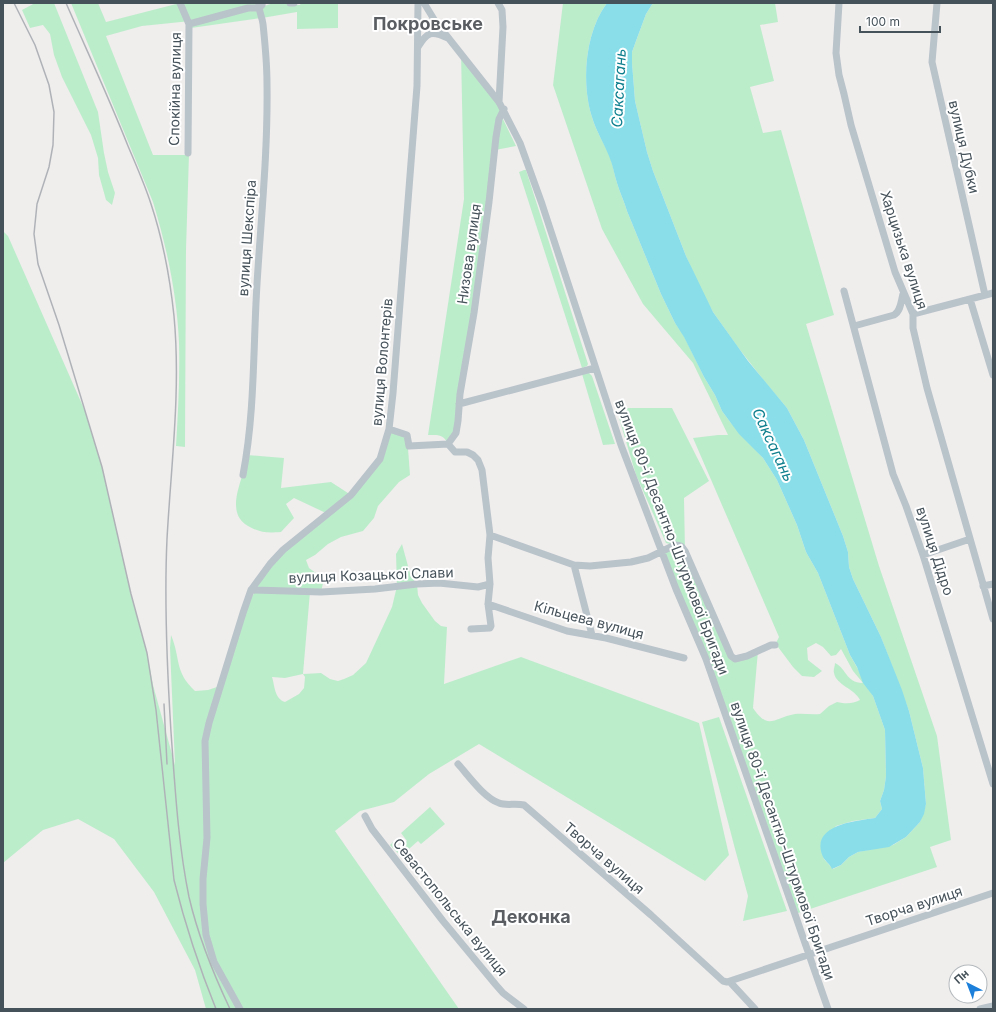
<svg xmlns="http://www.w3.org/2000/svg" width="996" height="1012" viewBox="0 0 996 1012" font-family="Inter,sans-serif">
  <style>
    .green { fill: #bcedcb; fill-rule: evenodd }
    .water { fill: #89deea }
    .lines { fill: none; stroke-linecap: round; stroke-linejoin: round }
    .minor { stroke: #b9c3ca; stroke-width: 7 }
    .rail { stroke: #afb3b8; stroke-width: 1.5 }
    .labels { text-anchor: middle; stroke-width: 4; stroke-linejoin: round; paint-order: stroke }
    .street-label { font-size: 14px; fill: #46525a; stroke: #fff }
    .water-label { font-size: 15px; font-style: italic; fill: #0f7f8e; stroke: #fff }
    .district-label { font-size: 18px; font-weight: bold; fill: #5a5e62; stroke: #fff }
  </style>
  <rect width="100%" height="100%" fill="#f0eded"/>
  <path class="green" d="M35,3h19l44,109 6,41 4,19 7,21 -3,12 -6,-5 -7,-25 -1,-17 -7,-23 -29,-58 -8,-22 -4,-21 -7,-9 -13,3 -8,-18z
    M71,3h27l8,19 74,-19h80l-3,3 -66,15 -49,5 -36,10 47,119h36l-3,95 -1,197 -9,-1c2,-34 4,-69 3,-103 -2,-48 -12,-95 -26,-141z
    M273,3c9,0 18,2 27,2l1,-2h37v25l-41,1v-17l-35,6 -3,-10z
    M563,3h44c-22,29 -26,80 -15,114 4,14 12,26 18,39 3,9 4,18 7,27 3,10 7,18 10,28l34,83 14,29 9,13 20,41 11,18 7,16 9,12 32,35 14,22 20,45 9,27 12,21 32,82 23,41 12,34 1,46 -2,14 -4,11 2,8 -7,9 -22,3 -17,5 -15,23 3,10 9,10 8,-4 8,-8 9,-5 35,-7 13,-8 14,-15 6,-18 -3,-36 -14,-57 -28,-74 -28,-58 -4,-12 -1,-15 -5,-16 -39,-96 -17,-32 -22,-26 -28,-36 -24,-34 -14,-26 -13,-30 -33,-85 -6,-19 -12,-51 -3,-38v-11l4,-11 10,-27 7,-11h122l3,19 -18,3 14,56 -24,6 13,46 18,-3 53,185 -28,9 73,242 58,170 14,104 -21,7 7,20 -142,47 -70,-201 -63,-162 12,-6 -8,-2 -30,-68 -20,-67h56l37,73 -25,17 1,53 50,108 23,-8 -5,57c16,23 20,10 42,6 8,-1 17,1 25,0l9,-8 8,-4c9,2 15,2 23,-2 -5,-11 -24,-15 -26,-27 -1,-3 1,-7 1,-10 13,7 10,19 28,20l-10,-12 -12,-22 -5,6 -5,1 -8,-9 -7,-4 -9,5 1,12 14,11 -8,6 -12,-1 -9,-9 -15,-20 -3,-2 4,-8 -86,-199 25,-3h10l-35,-72 -50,-59 -41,-75 -49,-144z
    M248,10h10l3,8 -70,10v-3z
    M461,53l43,56 -5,10h4l13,27 -21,4 -37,271 -10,23c-5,-10 -9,-9 -20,-9l36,-236z
    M524,170h2l62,194 -1,2 -5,2 -63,-196z
    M3,231l5,5 77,175 17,56 29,127 16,59 6,32 22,80 -5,-117 1,-13c10,24 3,36 24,56l13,-1 9,-3 26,-74 27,-49 58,-50 -34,-16 -8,6 8,14 -13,14c-14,1 -21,1 -33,-6 -19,-11 -11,-33 -6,-50 3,-6 3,-14 5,-21l37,3 -3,30 50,-6 20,13 29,-36 9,-30 18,6 3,40 -11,7 -21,24 -4,12 -11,13 -22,6 -13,7 -13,11 -9,5 3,8 15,11 -3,13h-11l-7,82 18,-1 9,6 8,2 6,-2 9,-4 13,-12 26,-56 5,-21 -1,-32 6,-10 9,33 6,7 1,11 4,8 13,18 6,5 6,1 -3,57 77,-27 178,66 30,132 -24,26 -226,-137 -50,30 -35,28 -34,9 -25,20 124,178h-253l-11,-39 -41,-78 -40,-53 -36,-20 -35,11 -40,33zM303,674l2,3 -1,11 -5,6 -14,8c-11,-4 -10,-16 -13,-25l13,1z
    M588,372l4,4 23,68 -12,1 -21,-71z
    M719,717l68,194 -44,10 5,-25 -13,-47 -33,-127z
    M430,807l15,17 -24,20 -3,-3 -17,15 -11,-11 3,-3 6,6 8,-7 -6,-8z"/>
  <path class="water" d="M607,3h46l-7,11 -10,27 -4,11v11l3,38 12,51 6,19 33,85 27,56 35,49 39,47 17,32 39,96 5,16 1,15 4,12 28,58 21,53 7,21 14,57 3,36 -2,10 -4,8 -14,15 -17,10 -31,5 -9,5 -8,8 -9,4c-2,-5 -7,-8 -9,-12 -14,-32 32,-36 52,-39l7,-9 -2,-8 4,-11 2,-14 -1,-46 -12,-34 -10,-13 -6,-16 -7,-12 -32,-82 -12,-21 -9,-27 -20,-45 -14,-22 -24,-24 -17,-23 -7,-16 -11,-18 -20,-40 -9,-14 -14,-29 -34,-83c-3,-10 -7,-18 -10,-28 -3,-9 -4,-18 -8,-27 -5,-13 -13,-25 -17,-39 -11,-34 -7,-85 15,-114z"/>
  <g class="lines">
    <path class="minor" d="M180,3l9,21 -1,129
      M290,3h4
      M424,3l11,18 64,81 21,41 22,61 79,241 55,144 30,70 122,350
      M498,3l4,7 1,17 -4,75
      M839,3l-3,50 3,22 5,19 7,31 44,147 18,42v14l14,60 66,231
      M937,3l-5,59 53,233
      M189,24l59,-16h11l3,-3
      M418,47c9,-15 13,-17 30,-9
      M844,291l49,183 13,32 17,49 70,229
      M970,299l23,76
      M913,314l80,-21
      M854,326l40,-11c7,-4 7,-14 9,-21
      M459,404l136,-36
      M389,429l18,6 2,11 39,-2 7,8h12l6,3 5,5 4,10 8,65 -2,23 2,26 -2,20 3,22 -1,2 -19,1
      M448,444l8,-11 2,-12 2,-27 14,-81 15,-111 7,-65 3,-18 5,-10
      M243,475c12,-63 10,-127 14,-191 4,-66 11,-133 10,-200 0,-20 -2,-41 -4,-60 -1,-8 -5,-14 -4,-21
      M490,535l84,30 16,1 41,-4 17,-4 27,-13c6,0 7,1 10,6l46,105 4,3 12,-3 24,-11h4
      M923,555l47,-16
      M574,565l18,70
      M983,586l10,-2
      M251,590l70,2 54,-3 42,-5 22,-1 39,4 12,-3
      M488,604l79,27 39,7 78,20
      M458,764c10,11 26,34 41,39 7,3 16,0 25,2l127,110 72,66 4,1 266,-89
      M365,816l7,13 71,92 53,64 7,8 21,16
      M730,982l25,27
      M240,1009l-26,-47 -8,-27 -3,-31v-25l4,-41 -2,-97 4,-18 34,-110 8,-23 19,-26 13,-14 68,-55 29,-36 9,-30 4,-36 24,-307 1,-83
      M980,1009l13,-3"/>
    <path class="rail" d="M14,3l21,42 14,40 5,27 -1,33 -4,22 -12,37 -3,30 4,30 21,61 43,142 29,127 16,59 9,57 18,170c11,44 25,87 42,129
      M66,3c21,48 43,95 62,143 8,19 17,39 23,58 12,36 19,74 23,112 7,75 -3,149 -7,223 -3,64 0,129 4,193 4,55 7,111 18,165 9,39 24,76 41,112
      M164,704l3,60"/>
  </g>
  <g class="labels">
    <g class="street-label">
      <text transform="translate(175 89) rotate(-89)" y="5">Спокійна вулиця</text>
      <text transform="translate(964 147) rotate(77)" y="5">вулиця Дубки</text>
      <text transform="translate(247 238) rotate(-86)" y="5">вулиця Шекспіра</text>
      <text transform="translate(904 250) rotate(72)" y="5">Харцизька вулиця</text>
      <text transform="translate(469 254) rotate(-82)" y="5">Низова вулиця</text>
      <text transform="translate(382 362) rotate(-85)" y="5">вулиця Волонтерів</text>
      <text transform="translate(672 537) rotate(69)" y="5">вулиця 80-ї Десантно-Штурмової Бригади</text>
      <text transform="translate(935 551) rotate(72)" y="5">вулиця Дідро</text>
      <text transform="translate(371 575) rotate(-2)" y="5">вулиця Козацької Слави</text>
      <text transform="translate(589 620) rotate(15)" y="5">Кільцева вулиця</text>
      <text transform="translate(783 841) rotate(71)" y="5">вулиця 80-ї Десантно-Штурмової Бригади</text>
      <text transform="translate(604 858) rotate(41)" y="5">Творча вулиця</text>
      <text transform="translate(914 906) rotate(-18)" y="5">Творча вулиця</text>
      <text transform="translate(450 907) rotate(51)" y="5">Севастопольська вулиця</text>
    </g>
    <g class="water-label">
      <text transform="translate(619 88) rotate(-87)" y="5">Саксагань</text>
      <text transform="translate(773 445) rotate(65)" y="5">Саксагань</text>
    </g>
    <g class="district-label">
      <text x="428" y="30">Покровське</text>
      <text x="531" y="923">Деконка</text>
    </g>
  </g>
  <rect width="996" height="1012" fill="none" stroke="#46525a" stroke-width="8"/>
  <g transform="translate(968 984) rotate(318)"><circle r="19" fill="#ffffff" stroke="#b5babd"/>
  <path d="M0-3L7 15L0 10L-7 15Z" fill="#1c80db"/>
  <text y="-6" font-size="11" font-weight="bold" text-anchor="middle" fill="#46525a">Пн</text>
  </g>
  <path d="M860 26v6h80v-6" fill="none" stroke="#46525a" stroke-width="2"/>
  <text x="866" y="26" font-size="12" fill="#46525a" stroke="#ffffff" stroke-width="3" paint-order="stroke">100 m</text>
</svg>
